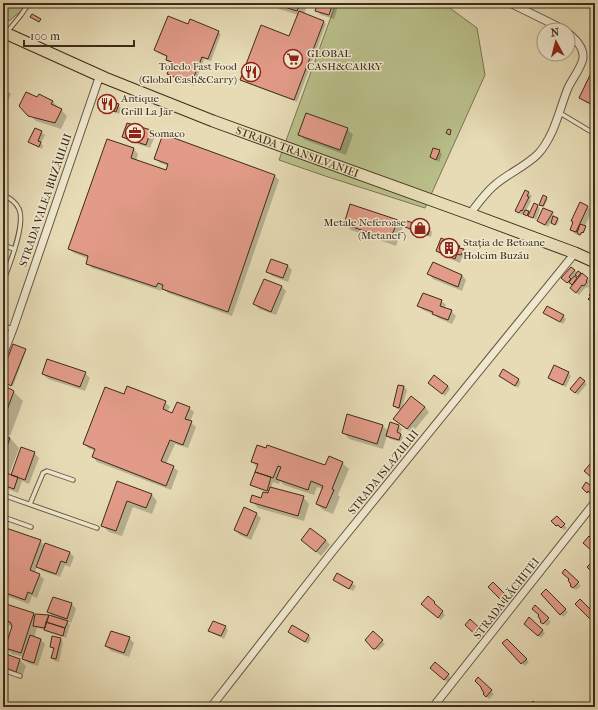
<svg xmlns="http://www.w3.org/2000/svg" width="598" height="710" viewBox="0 0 598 710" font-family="'IM FELL French Canon',serif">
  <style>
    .green { fill: #b9bf8a; stroke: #7a7652 }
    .shadow { fill: #0003; fill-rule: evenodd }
    .building { fill: #e29b88; stroke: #3c2c1a }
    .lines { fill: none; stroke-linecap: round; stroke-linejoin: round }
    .service-casing { stroke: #665841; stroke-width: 5.5 }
    .minor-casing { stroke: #665841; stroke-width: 9 }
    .primary-casing { stroke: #3c2c1a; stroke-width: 13 }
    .service { stroke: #efe8cf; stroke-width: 3.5 }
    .minor { stroke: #efe8cf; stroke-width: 7 }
    .primary { stroke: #e6dbb5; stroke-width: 11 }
    .labels { text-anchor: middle; stroke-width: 3; stroke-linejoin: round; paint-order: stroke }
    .poi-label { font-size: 11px; fill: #3c2c1a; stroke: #efe8cf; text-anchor: start }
    .street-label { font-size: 11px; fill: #3c2c1a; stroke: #efe8cf }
  </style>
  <rect width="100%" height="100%" fill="#e6dbb5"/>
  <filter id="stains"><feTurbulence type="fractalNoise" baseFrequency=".005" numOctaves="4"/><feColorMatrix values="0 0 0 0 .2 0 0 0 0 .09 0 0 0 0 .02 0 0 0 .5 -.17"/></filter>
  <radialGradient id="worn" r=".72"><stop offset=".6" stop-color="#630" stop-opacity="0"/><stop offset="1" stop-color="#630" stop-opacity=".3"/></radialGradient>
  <path class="green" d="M3,3h23l-5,8 -12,10 -6,-5z
    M336,3h107l34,25 8,47 -60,133 -100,-32 -46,-16z"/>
  <path class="shadow" d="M273,3h35l-4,11 19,7 3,3 -29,78 -53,-20 -3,-2 49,-43 8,-22 -19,-6z
    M319,3h20l-5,16 -13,-4 -5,-5z
    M189,25l29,7 3,2 -10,27 -7,-2 -10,27 -23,-10 -3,-2 4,-10 -5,-4v-3l-9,-4 -3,-3z
    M595,76v31l-10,-5 -5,-4z
    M3,87l8,7 -8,18z
    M38,99l14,2 15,15 -6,13 -25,-8 -16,-15z
    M101,105h17l3,3 -2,6 -15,-6z
    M35,129l10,6 -4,8 2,3 -1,3 -13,-7z
    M347,129l6,6 -7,20 -41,-15 -6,-6z
    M150,131l5,5 -5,12 -22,-7 -5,-4z
    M108,140l26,9 4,5 -2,7 30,11 2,-6 -8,-3 -5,-5 120,18 4,4 -47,136 -64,-23 -6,-6 -1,4 -69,-23 -5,-5 2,-4 -15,-6 -5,-4z
    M439,151l3,3 -3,8 -8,-5z
    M526,191l6,5 -2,3 1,2 -5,10 4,3 8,-8 2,3 -4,11 -7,-5 -1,1 -5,-3 -1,2 -6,-4z
    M543,197l5,2 -4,8 -3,-1z
    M587,206l5,5 -7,15 1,2 -2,5 -1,-1 -3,4 -5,-2 -4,-4z
    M552,213l3,3 -1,1 5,3 -2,5 -6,-3 -3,5 -10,-6z
    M397,221l6,6 -7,19 -45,-16 -6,-6z
    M406,227l24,2 2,3 -1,5 -22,-7z
    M459,247l9,8 -2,4 -4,-1 -2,5 -19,-8 -4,-4z
    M3,256l6,7 -6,15z
    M433,263l29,12 4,5 -4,11 -29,-12 -4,-5z
    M288,266l4,4 -4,12 -16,-6 -5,-5z
    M571,268l19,13 -2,4 2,1 -3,2 -1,-1 -7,8 -5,-4v-6l-2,-2 -2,2 -4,-4zM576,275l4,3 -2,2 -4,-3z
    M281,286l5,5 -10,24 -17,-6 -4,-5z
    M441,301l5,4 -2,4 7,2 5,5 -4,8 -14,-6 -3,-3 -12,-5 -5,-4z
    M545,313l18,3 3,3 -3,5z
    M25,350l1,1 -13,35 -10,-5v-8z
    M503,371l18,11 -3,6 -18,-12z
    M85,373l5,5 -5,13 -37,-12 -5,-5z
    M568,373l3,3 -5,11 -14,-6 -3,-3z
    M584,382l3,2 -9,11 -4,-3z
    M432,386h16l2,3 -5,7z
    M404,387l3,3 -5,18 23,-1 4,5 -17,21 -18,-14 7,-9 -4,-1 -3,-3z
    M3,388l11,4 9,9 -13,35 -7,-4z
    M124,396l41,6 5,5 -3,5 5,2 17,-6 5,4 -4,10 6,5 -8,21 -13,-4 -9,20 7,3 5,4 -7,19 -74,-28 -4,-5 2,-6 -7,-3 -4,-5z
    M391,424l8,2 3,3 -2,5 3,3 -2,5 -11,-3 -3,-3 -4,13 -34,-10 -6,-7 39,-7 6,6z
    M3,435l7,3 9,10 -10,27 3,1 22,-23 5,5 -10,26 -7,-3 -4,12 -15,-6z
    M252,462l74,4 16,-3 7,6 -11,26 2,2 -7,17 -10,-4 -6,-6 6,-15 -6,-2 -3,8 -30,-10 -4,-4 -1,3 -6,-2 -2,6 32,9 6,7 -5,17 -46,-13 -6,-7 10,-2 8,-6 -16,-6 -2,-2 6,-17z
    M118,483l33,11 6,7 -5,13 -19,-7 -11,29 -13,-4 -7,-7z
    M586,484l9,6v6l-3,-3 -1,2 -5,-4z
    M256,514l5,4 -10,22 -11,-5 -5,-5z
    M557,518l10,10 -3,2 -3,-3 -1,1 -7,-7z
    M3,528l37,13 5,5 24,6 5,5 -4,10 -5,-2 -5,12 -18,-6 -5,-5 -2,7 4,2 5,4 -7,19 -5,-2 -3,8 -26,-9z
    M302,540h24l4,5 -9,11z
    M584,543h11v9h-1z
    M565,571l16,15 -5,4 -4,-4 -2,-7z
    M337,574l19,12 -3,5 -19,-11z
    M493,584l18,18 -4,3 -18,-18z
    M546,591l22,21 -5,5 -20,-23z
    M428,597l17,18 -4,5 -16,-13z
    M54,598l18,6 4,5 -5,14 -4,-2 3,4 -4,13 -18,-6 -3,-2 -8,-2 -3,10 6,1 5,5 -7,22 -10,-3 -5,-4 1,-2 -12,-3 -6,-6 7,-21 -10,-4v-19l30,10 2,2 19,2 -5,-6z
    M576,604l19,11v6l-1,1z
    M535,607l16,15 -4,4 -5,-4 -2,-7z
    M529,619l16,14 -4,5 -13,-12z
    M470,621l16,14 -4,5 -13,-12z
    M225,627l3,3 -4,9 -12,-6 -2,-2z
    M289,632l19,3 3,3 -3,6z
    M373,633l12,11 -7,7 -12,-11z
    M129,638l5,5 -5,14 -18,-6 -5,-5z
    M61,639l2,3 -4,20 -4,-1 -3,-3 2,-8 -3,-4z
    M507,640l22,22 -4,4 -21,-22z
    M3,654l17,6 6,6 -4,11 -19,-6z
    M435,663l16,15 -4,4 -13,-11z
    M478,679l16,15 -5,5 -5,-5 1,-1z"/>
  <path class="building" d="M272,3h28l-3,8z
    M318,3h15l-4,12 -14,-4z
    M299,11l25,10 -30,79 -54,-20 21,-55 28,11z
    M32,14l9,5 -2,3 -9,-5z
    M168,16l20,8 2,-5 29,12 -11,28 -6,-2 -11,27 -24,-10 5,-12 -6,-2 1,-4 -13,-6z
    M591,73l4,2v20l-4,9 -12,-6z
    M26,92l11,5 2,-3 14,7 -2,3 11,5 -7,14 -27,-7 -9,-10z
    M103,98l16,6 -3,8 -16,-6z
    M306,113l42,15 -8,22 -42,-15z
    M127,123l24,7 -5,15 -24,-8z
    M35,128l7,3 -4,10 3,1 -2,5 -11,-5z
    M448,129l3,1 -1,5 -4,-2z
    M163,134l112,41 -47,137 -66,-23 1,-4 -5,-2 -2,4 -70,-23 2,-8 -20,-7 39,-110 27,9 -3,10 35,12 2,-6 -14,-5z
    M433,148l7,2 -4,10 -6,-3z
    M525,190l4,2 -2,4 2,1 -7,14 -1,-1 -2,3 -4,-2z
    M543,195l4,2 -4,9 -4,-1z
    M580,202l8,4 -12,26 -6,-2 3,-8 -2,-1z
    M534,203l4,2 -5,13 -5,-2z
    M350,204l48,16 -8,20 -46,-16z
    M543,208l10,4 -8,13 -8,-4z
    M525,210l4,1 -2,5 -4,-2z
    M553,216l5,2 -3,7 -4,-2z
    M407,221l23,7 -2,7 -23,-8z
    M580,224l6,2 -3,7 -1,-1 -2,3 -3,-2z
    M595,233v10l-4,-2z
    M441,238l19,8 -1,2 5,1 -3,6 -4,-1 -2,5 -19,-8z
    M271,259l17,6 -5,13 -17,-6z
    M433,262l29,13 -4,12 -31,-13z
    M571,267l4,3 -6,7 2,2 -4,4 -6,-5z
    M578,271l3,2 -3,4 -3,-2z
    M582,273l6,5 -2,3 1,1 -3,4 -2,-1 -6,8 -6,-5z
    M574,276l3,2 -5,7 -3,-3z
    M264,279l18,7 -11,26 -18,-8z
    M595,290v8l-3,4 -4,-3 3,-3 -2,-1z
    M423,293l19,7 -2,6 12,4 -4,10 -16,-6 1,-2 -16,-6z
    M595,300v8l-1,1 -4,-3z
    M547,306l17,9 -4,7 -17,-9z
    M13,344l13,5 -15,37 -8,-5v-11z
    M47,359l39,13 -6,15 -38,-13z
    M554,365l15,7 -6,13 -15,-7z
    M503,369l16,10 -4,7 -16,-10z
    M434,375l14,11 -6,8 -14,-11z
    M580,377l5,4 -10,12 -5,-4z
    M3,385l11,6 -11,30z
    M398,385l6,1 -5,22 -6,-2z
    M127,386l39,15 -3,8 9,4 5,-11 13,5 -5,12 7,2 -9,24 -13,-5 -9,21 13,5 -8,20 -74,-29 3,-8 -12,-5 22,-57 19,7z
    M411,396l14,11 -18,22 -14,-10z
    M347,414l36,11 -6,19 -35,-11z
    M390,422l9,3 -2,7 4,2 -2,6 -13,-4z
    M3,434l7,4 -7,19z
    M257,445l9,3 1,-3 58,20 4,-9 14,6 -11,27 2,1 -8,18 -10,-4 7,-18 -12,-5 -3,9 -32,-11 5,-12 -3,-1 -5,12 -18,-6 3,-8 -7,-2z
    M21,447l14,5 -10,28 -14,-5z
    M591,463l4,3v12l-3,-2 -1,1 -7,-6z
    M3,472l15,5 -4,12 -11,-4z
    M255,472l16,5 -4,14 -17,-6z
    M117,481l35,13 -6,14 -19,-7 -11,30 -15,-5z
    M586,482l9,7 -3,5 -4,-3 -1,2 -5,-5z
    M270,487l34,9 -6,20 -48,-14 2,-7 9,3 2,-6 5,1z
    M244,507l13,6 -10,23 -13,-6z
    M557,516l8,8 -4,4 -3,-3 -2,1 -5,-5z
    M3,527l38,13 -11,30 10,4 -8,20 -4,-2 -3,8 -22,-8z
    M310,528l16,12 -10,12 -15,-12z
    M589,536l6,6v8l-2,-2 -2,2 -8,-7z
    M45,543l25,9 -4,11 -5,-2 -5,13 -20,-7z
    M592,562l3,3v10l-8,-8z
    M565,569l14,13 -6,6 -3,-2 1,-1 -3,-5 1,-1 -7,-6z
    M337,573l16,9 -4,7 -16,-9z
    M493,582l16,16 -5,5 -16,-16z
    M546,589l20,20 -6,6 -19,-21z
    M428,596l7,6 -1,1 9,8 -5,7 -17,-14z
    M53,597l19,6 -5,16 -20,-7z
    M580,599l15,15v2l-4,4 -16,-16z
    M3,603l31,10 -13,40 -16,-5 7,-22 -2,-4 -7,-2z
    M535,605l14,13 -6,6 -3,-2 1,-1 -3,-5 1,-1 -7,-6z
    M35,614l14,1 -4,13 -12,-2z
    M49,615l19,6 -3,7 -19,-6z
    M529,617l14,13 -5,6 -14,-12z
    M470,619l14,13 -5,6 -14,-13z
    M213,621l13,5 -5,10 -13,-5z
    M46,622l19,6 -2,8 -19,-6z
    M292,625l17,10 -4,7 -17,-10z
    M111,631l19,6 -6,16 -19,-7z
    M373,631l10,9 -8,9h-2l-8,-9z
    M30,635l11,4 -7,24 -12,-4z
    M52,636l9,2 -5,21 -5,-1 3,-10 -4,-1z
    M507,639l20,20 -6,5 -19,-21z
    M3,653l17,6 -4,13 -13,-5z
    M435,662l14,12 -5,6 -14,-12z
    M478,677l14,13 -6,7 -3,-3 1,-1 -3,-5v-1l-6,-6z
    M533,701l6,6h-12z"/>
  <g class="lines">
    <defs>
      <path id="service" d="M7,32l14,-17 8,-12
        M560,113l35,21
        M3,195c7,3 13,7 16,14 7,15 -10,57 -16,73
        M3,245l11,4
        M3,326l10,3
        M3,495l94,33
        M30,504l13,-31 4,-2 26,9
        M3,517l28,10
        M3,670l17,6"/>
      <path id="minor" d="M510,3l55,27
        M470,214c8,-11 16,-22 26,-30 13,-11 30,-18 42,-30 17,-19 21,-44 30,-66 4,-9 14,-21 15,-30 1,-11 -8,-19 -15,-25
        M3,355l10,-26 87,-254
        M211,707l121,-155 243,-299
        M433,707l162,-205"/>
      <g id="primary">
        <path id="s1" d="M3,32l102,46 108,43 257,93 105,39 20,9"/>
      </g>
    </defs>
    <use href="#service" class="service-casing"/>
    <use href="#minor" class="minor-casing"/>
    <use href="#primary" class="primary-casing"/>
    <use href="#service" class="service"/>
    <use href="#minor" class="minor"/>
    <use href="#primary" class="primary"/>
  </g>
  <defs>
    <symbol id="supermarket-ring" viewBox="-11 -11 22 22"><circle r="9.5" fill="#efe8cf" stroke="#8f2418" stroke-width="1.5"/><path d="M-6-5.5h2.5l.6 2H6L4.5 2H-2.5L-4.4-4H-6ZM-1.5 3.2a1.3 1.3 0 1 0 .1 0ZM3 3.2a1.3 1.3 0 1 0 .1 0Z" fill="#8f2418"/></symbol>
    <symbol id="restaurant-ring" viewBox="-11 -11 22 22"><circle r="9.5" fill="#efe8cf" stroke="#8f2418" stroke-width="1.5"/><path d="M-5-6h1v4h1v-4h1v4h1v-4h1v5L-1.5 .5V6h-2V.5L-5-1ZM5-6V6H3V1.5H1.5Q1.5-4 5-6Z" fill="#8f2418"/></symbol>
    <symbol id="office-ring" viewBox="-11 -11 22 22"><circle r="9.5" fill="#efe8cf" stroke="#8f2418" stroke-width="1.5"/><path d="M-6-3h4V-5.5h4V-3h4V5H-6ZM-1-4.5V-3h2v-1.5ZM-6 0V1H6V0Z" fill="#8f2418"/></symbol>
    <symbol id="shop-ring" viewBox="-11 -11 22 22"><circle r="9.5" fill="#efe8cf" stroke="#8f2418" stroke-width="1.5"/><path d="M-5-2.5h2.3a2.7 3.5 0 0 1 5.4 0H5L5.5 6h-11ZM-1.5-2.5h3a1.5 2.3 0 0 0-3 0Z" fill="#8f2418"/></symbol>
    <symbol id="building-ring" viewBox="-11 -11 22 22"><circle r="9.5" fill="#efe8cf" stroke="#8f2418" stroke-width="1.5"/><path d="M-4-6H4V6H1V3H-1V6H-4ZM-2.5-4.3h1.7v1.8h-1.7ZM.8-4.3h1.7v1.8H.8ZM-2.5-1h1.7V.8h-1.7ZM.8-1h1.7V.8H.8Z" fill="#8f2418"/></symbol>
  </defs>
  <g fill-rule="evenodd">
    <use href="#supermarket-ring" x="282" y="48" width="22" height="22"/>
    <use href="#restaurant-ring" x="240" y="61" width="22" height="22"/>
    <use href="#restaurant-ring" x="96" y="93" width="22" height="22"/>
    <use href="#office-ring" x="124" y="122" width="22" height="22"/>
    <use href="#shop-ring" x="409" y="217" width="22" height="22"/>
    <use href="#building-ring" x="438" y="237" width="22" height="22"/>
  </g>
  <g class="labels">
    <g class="poi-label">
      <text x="307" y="57">GLOBAL<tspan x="307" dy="13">CASH&amp;CARRY</tspan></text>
      <text x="237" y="70" text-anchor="end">Toledo Fast Food<tspan x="237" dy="13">(Global Cash&amp;Carry)</tspan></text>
      <text x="121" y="102">Antique<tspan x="121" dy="13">Grill La Jar</tspan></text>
      <text x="149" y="137">Somaco</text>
      <text x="406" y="226" text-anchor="end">Metale Neferoase<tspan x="406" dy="13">(Metanef)</tspan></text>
      <text x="463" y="246">Stația de Betoane<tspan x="463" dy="13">Holcim Buzău</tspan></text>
    </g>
    <g class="street-label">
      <text dy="4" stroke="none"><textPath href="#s1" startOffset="318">STRADA TRANSILVANIEI</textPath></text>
      <text transform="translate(45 200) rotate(-71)" y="4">STRADA VALEA BUZĂULUI</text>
      <text transform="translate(383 472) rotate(-51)" y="4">STRADA ISLAZULUI</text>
      <text transform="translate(506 598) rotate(-52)" y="4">STRADA RĂCHITEI</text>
    </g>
  </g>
  <rect width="598" height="710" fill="none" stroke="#e6dbb5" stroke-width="16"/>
  <rect x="4" y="4" width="590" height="702" fill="none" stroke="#3c2c1a" stroke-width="2"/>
  <rect x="8" y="8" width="582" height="694" fill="none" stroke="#3c2c1a"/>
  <g transform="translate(556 42) rotate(353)"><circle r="19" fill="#efe8cf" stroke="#a79d87"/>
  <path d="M0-3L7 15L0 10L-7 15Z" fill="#8f2418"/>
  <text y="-6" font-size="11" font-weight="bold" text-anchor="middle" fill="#3c2c1a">N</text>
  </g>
  <path d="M24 40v6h110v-6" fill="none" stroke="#3c2c1a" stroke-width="2"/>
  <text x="30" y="40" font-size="12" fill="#3c2c1a" stroke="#efe8cf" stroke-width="3" paint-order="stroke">100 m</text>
  <rect width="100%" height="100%" filter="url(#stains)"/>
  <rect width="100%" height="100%" fill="url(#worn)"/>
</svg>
